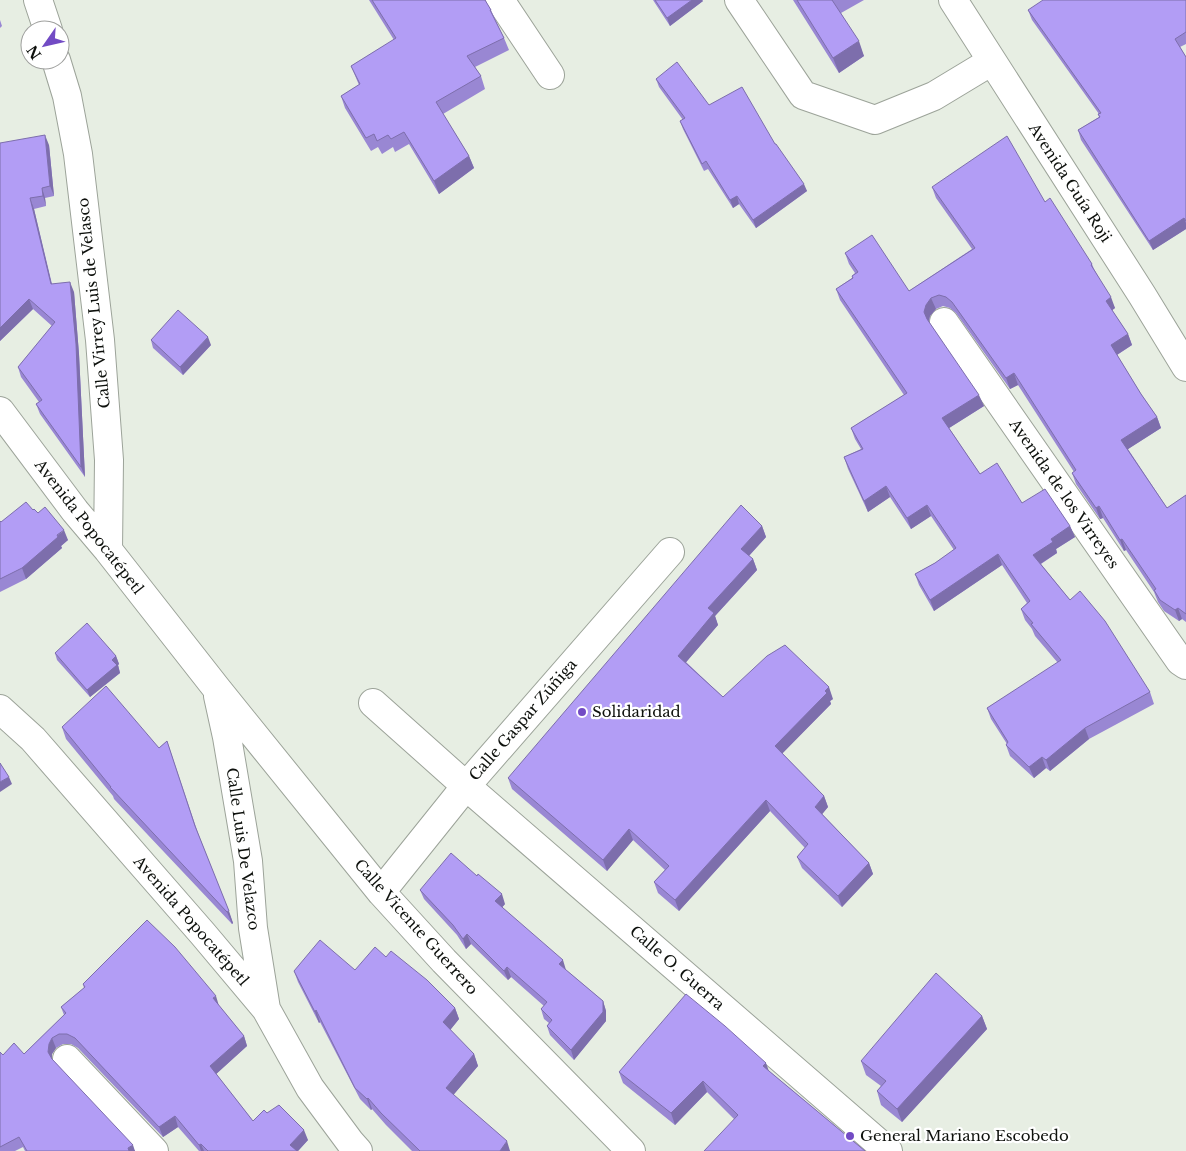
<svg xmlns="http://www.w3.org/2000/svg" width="1186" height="1151" viewBox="0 0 1186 1151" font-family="'Libre Baskerville',serif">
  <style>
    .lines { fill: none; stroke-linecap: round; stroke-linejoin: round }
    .minor-casing { stroke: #9ca399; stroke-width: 30 }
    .minor { stroke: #fff; stroke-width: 28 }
    .wall { fill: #9987d3 }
    .shaded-wall { fill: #7d6eac }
    .building { fill: #b29df5; stroke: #7d6eac }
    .poi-dot { fill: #724bc4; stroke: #fff; stroke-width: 2 }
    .labels { text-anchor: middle; stroke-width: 4.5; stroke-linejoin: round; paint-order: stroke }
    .street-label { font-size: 15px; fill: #0e110d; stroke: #fff }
    .poi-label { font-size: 15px; fill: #0e110d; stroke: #fff; text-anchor: start }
  </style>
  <rect width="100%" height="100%" fill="#e7eee3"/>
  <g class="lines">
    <defs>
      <path id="minor" d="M38,0l10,30
        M500,0l50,75
        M739,0l64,95 72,25 59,-24 58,-35
        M953,0l189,295 44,72
        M56,60l11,36 11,58 22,186 9,120 -1,90
        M944,322l236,339 6,4
        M0,411l75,100 33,39 109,139 164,203 63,69 187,190
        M218,696l9,41 21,124 5,67 13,81
        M373,703l93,83 422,365
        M0,709l33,30 170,195 63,75 44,79 40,54 8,9
        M381,892l85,-106 204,-234
        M67,1059l87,92"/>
    </defs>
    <use href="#minor" class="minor-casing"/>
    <use href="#minor" class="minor"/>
  </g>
  <path class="wall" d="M369,0h116l6,10 4,9 9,19 5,12 -34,17 6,9 4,13 -42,25 26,42 5,12 -35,26 -30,-50 -14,8 -2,-5 -11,7 -4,-7 -7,4 -26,-43 -4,-12 18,-11 -8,-19 43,-26z
    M653,0h49l1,1 -33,25z
    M793,0h71l-23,13 23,43 -25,17z
    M1186,0v44l-6,3 6,10v172l-33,21 -72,-110 -3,-10 21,-13 -1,-3h1l-67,-94 -4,-10z
    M0,20l2,6 -2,2z
    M656,79l53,26 66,39 32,47 -51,37 -17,-24 -6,4 -25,-39 -4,2 -21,-42 -3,-8 3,-1 -24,-33z
    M0,143l49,2 5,51 -9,2 1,8 -12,3 18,75 22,8 5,62 6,123 -45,-63 -4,-10 3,-2 -18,-25 -3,-10 34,-41 -19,-17 -33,32z
    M932,187l113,15 47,62 2,5 21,39 -3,2 16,24 4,11 -15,10 24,39 16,23 4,11 -33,21 39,59 19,-13v127l-4,-3 -3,2 -15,-10 -6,-9 -4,-10 -28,-42 -2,1 -21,-33 -3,1 -24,-35 -4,-11 2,-1 -56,-87 -8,4 -54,-76 -6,-5 -7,-2 -7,3 -6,7 -1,6 55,84 -35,22 31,46 42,29 48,23 5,11 -19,12 1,4 -16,11 29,36 80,92 4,12 -65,35 -39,32 -4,-3 -12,10 -24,-22 -4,-11 1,-1 -16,-25 -4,-11 71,-45 -23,-27 -3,-7 -7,-9 -4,-11 6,-6 -25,-38 -68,46 -15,-26 -4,-11 20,-11 19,-13 -23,-34 -20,13 -21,-32 -22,15 -20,-43 -4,-12 17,-8 -6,-10 -4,-11 53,-33 -64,-95 -4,-11 16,-11v-2l3,-3 -6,-9 -4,-11 64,38 63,-42 -36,-51z
    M151,340l60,5 -28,30 -30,-27z
    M33,510l5,3 30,27 -7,6 1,2 -36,31 -26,13v-71l1,1z
    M762,526l4,11 -17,19 4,3 4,11 -42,46 3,9 -32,37 37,35 110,2 -3,2 1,3 -49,49 42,43 4,11 -6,7 47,49 4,11 -31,33 -40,-39 -5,-11 8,-9 -35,-37 -91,100 -21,-18 -4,-11 11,-12 -32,-30 -26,31 -95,-82 -4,-11z
    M55,653l61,3 3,8 -1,1 2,8 -30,24 -33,-37z
    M62,727l97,21 8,-7 31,92 35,90 -1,1 -118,-125 -1,-3 -47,-57z
    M420,890l85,14 -3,3 64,63 37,31 3,10v10l-32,39 -24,-25 -3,-9 2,-3 -5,-4 -3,-10 3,-3 -33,-29 -3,3 -37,-36 -5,5 -9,-14 -33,-36z
    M355,970l100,38 4,11 -9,11 24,24 4,12 -25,29 57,56h-98l-26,-26 -14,-16 -1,1 -11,-11 -40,-77 -1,1 -21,-41 -4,-11z
    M83,984l136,22 25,30 3,10 -31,28 37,47 14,-8 41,27 -10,11h-99l-21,-24 -15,10 -85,-89 -7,-4h-8l-7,4 -4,6v5l83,92h-110l-2,-4 -8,4h-15v-99l3,3 21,-1 40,-39 -3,-8 23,-19z
    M982,1016l5,13 -85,93 -21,-17 -4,-14 4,-5 -15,-11 -5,-14z
    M769,1071l96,80 -131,-32 -27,-27 -32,33 -52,-42 -4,-11z"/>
  <path class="shaded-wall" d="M692,0h10l1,1 -33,25 -3,-8z
    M859,41l5,15 -25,17 -6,-15z
    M45,135l4,10 5,51 -4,-10z
    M469,156l5,12 -35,26 -5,-13z
    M804,184l3,7 -51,37 -3,-8z
    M42,188l3,10 1,8 -3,-10z
    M737,196l2,8 -6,4 -3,-8z
    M30,198l4,11 20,85 -3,-10z
    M1184,218l2,5v6l-33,21 -4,-9z
    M70,282l4,10 5,62 6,123 -4,-10z
    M1111,297l4,11 -5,4 -4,-11z
    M931,298l5,11 -6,7 -2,7 -4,-11 2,-7z
    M29,299l4,10 -33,32v-13z
    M1128,334l4,11 -17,11 -4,-11z
    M208,337l3,8 -28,30 -3,-8z
    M1014,373l4,12 -8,4 -4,-11z
    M979,395l5,11 -38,24 -4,-12z
    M1157,417l4,11 -36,23 -4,-11z
    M886,486l4,11 -22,15 -4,-11z
    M927,505l4,11 -20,13 -4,-11z
    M1099,506l4,12 -3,1 -4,-11z
    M762,526l4,11 -21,23 -4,-11z
    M1070,526l5,11 -19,12 1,4 -20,13 -4,-11 18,-16z
    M64,530l4,10 -7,6 1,2 -36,31 -4,-11z
    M1122,539l4,11 -2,1 -4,-11z
    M998,554l4,11 -68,46 -4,-11z
    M753,559l4,11 -42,46 3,9 -36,42 -4,-11 30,-48z
    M1178,608l4,11 -3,2 -4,-11z
    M116,656l3,8 -1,1 2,8 -30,24 -3,-7 25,-30z
    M829,687l4,12 -3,2 1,3 -52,53 -4,-11 50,-55z
    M1085,728l4,11 -39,32 -4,-11z
    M1042,757l4,11 -12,10 -5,-11z
    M9,777l3,7 -12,8v-10z
    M824,796l4,11 -9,11 -4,-11z
    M766,800l4,11 -91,100 -4,-11z
    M629,829l4,11 -26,31 -4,-11z
    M869,863l4,11 -31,33 -4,-11z
    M502,894l3,10 -6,7 -4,-10z
    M229,911l4,12 -1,1 -5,-12z
    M467,934l4,10 -5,5 -3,-10z
    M563,960l3,10 -7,-6z
    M507,967l4,10 -3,3 -4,-9z
    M216,996l3,10 -3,3 -3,-11z
    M603,1001l3,10v10l-32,39 -3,-10z
    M455,1008l4,11 -12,15 -4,-12z
    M316,1010l4,12 -1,1 -4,-11z
    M982,1016l5,13 -85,93 -5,-13z
    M244,1036l3,10 -33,30 -4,-10z
    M52,1038l4,10 -4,6v8l-4,-10 1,-8z
    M474,1054l4,12 -28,33 -4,-11z
    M766,1063l4,11 -7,-8z
    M703,1081l4,11 -32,33 -4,-12z
    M368,1098l4,11 -1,1 -4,-11z
    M175,1116l3,11 -15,10 -4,-10z
    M304,1130l4,10 -10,11h-5l-3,-6z
    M507,1141l3,10h-10z
    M201,1144l3,7h-3l-2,-6z
    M133,1145l2,6h-6l-1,-3z"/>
  <path class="building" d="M372,0h113l6,10h-1l14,28 -37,18 14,20 -45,26 33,54 -35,25 -30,-49 -13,7 -3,-4 -11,6 -3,-7 -8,4 -25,-42 19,-12 -9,-18 45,-28z
    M655,0h37l-25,18z
    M797,0h35l27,41 -26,17z
    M1043,0h143v32l-11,7 11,18v164l-2,-3 -35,23 -71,-111 22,-13 -2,-3 3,-1 -73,-103z
    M677,62l32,43 33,-18 33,57h1l28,40 -51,36 -16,-24 -7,4 -24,-39 -4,3 -22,-43 5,-3 -29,-39z
    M45,135l5,51 -8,2 1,8 -13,2 21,86 19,-2 6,62 5,123 -45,-63 6,-4 -24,-33 37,-45 -26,-23 -29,29v-185z
    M1007,136l38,66 5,-4 42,66 -1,1 20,32 -5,4 22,33 -17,11 30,49 16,23 -36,23 46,68 19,-13v119l-8,-6 -3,2 -15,-10 -6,-10 2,-1 -34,-50 -2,1 -21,-34 -3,2 -24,-35 4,-3 -62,-97 -8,5 -54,-76 -6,-5 -7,-2 -8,3 -5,7 -2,7 3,7 52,76 -37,23 38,56 17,-11 25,40 23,-14 25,37 -19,13 2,3 -20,13 37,45 10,-9 25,30 45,71 -65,36 -39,32 -4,-3 -13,10 -23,-22 2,-3 -21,-34 74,-48 -30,-36 2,-1 -12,-14 9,-8 -32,-47 -68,46 -15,-26 20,-11 21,-15 -29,-43 -20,13 -21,-32 -22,15 -20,-44 19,-8 -12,-21 56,-35 -71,-104 17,-11 -1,-2 6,-4 -13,-19 27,-18 37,56 66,-43 -43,-61z
    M178,310l30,27 -28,30 -29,-27z
    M26,502l7,8 1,-1 4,4 7,-6 19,23 -7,5 1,2 -36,31 -22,11v-58l1,1z
    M741,505l21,21 -21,23 12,10 -45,49 6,5 -36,43 45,41 44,-41 18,-11 44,42 -4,4 2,2 -52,53 49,50 -9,11 54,56 -31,33 -41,-39 11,-13 -42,-44 -91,100 -21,-18 15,-16 -40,-37 -26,31 -95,-82z
    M87,623l29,33 -4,4 5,5 -30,25 -32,-37z
    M106,686l53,62 8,-7 28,85 34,85 -2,1 -117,-125h1l-49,-60z
    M0,763l9,14 -9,5z
    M451,853l26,23 1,-2 24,20 -7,7 68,59 -4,4 44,37v11l-32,38 -24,-24 5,-6 -11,-11 6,-7 -40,-35 -3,4 -37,-37 -4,5 -10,-14 -33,-35z
    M147,920l28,27 41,49 -3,2 31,38 -34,30 43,55 11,-11 3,3 12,-8 25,25 -14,15 7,6h-89l-7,-7 -2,1 -24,-29 -16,11 -84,-89 -8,-4h-8l-7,4 -3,6 -1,8 4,7 81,86 -5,3 1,3h-102l-8,-14 -19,10v-95l3,3 11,-12 10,11 42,-41 -5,-6 24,-20 -2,-3z
    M320,940l35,30 20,-23 11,10 5,-6 36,29 28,28 -12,14 31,32 -28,34 61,53 -7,10h-80l-39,-38 -13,-15 -1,1 -12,-11 -39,-78 -1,2 -21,-41z
    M936,973l46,43 -85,93 -20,-18 9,-10 -25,-20z
    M686,994l39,32 41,37 -3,3 102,85h-161l34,-36 -35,-34 -32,32 -52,-41z"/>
  <g class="poi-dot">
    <circle cx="582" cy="712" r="5"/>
    <circle cx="850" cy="1136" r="5"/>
  </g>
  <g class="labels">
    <g class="street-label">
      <text transform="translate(1070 183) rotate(57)" y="5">Avenida Guía Roji</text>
      <text transform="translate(94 303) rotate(-96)" y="5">Calle Virrey Luis de Velasco</text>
      <text transform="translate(1064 494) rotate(55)" y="5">Avenida de los Virreyes</text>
      <text transform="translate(89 527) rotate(52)" y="5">Avenida Popocatépetl</text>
      <text transform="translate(523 720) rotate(-49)" y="5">Calle Gaspar Zúñiga</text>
      <text transform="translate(243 849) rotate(82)" y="5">Calle Luis De Velazco</text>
      <text transform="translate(191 921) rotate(49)" y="5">Avenida Popocatépetl</text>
      <text transform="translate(416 927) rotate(48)" y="5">Calle Vicente Guerrero</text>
      <text transform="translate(677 968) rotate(41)" y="5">Calle O. Guerra</text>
    </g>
    <g class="poi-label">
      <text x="592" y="717">Solidaridad</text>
      <text x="860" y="1141">General Mariano Escobedo</text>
    </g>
  </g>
  <g transform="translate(45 45) rotate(236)"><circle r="24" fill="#ffffff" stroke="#9fa09e"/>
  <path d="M0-4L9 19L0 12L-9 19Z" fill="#724bc4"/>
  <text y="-8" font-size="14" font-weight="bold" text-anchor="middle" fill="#0e110d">N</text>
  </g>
</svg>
